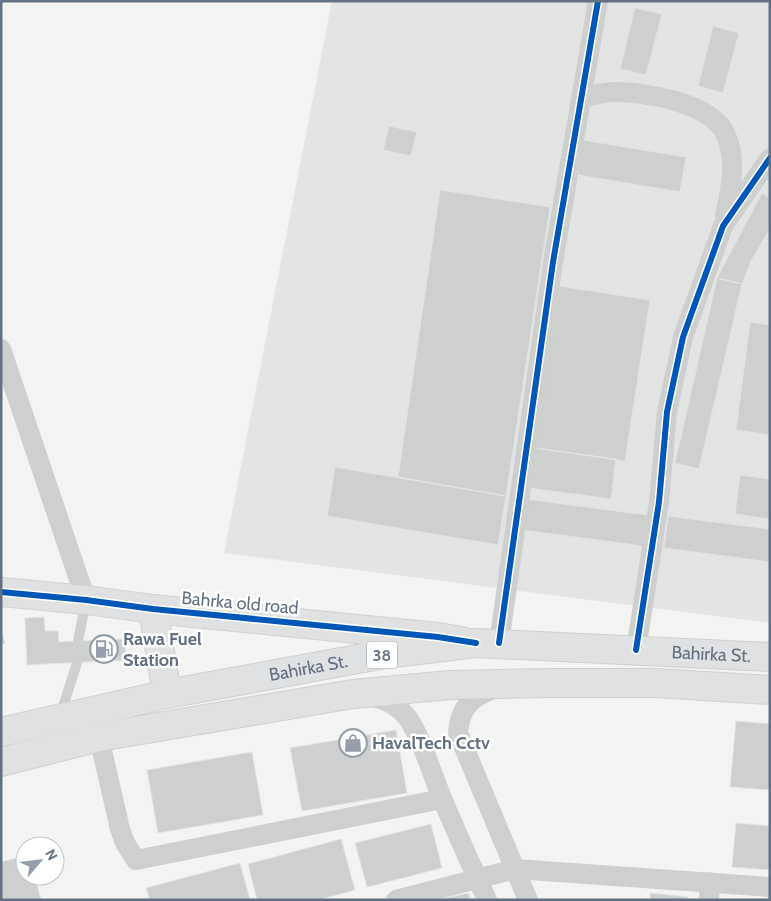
<svg xmlns="http://www.w3.org/2000/svg" width="771" height="901" viewBox="0 0 771 901" font-family="Cabin,sans-serif">
  <style>
    .built { fill: #e3e5e4 }
    .building { fill: #cecfcf; stroke: #e2e3e2 }
    .lines { fill: none; stroke-linecap: round; stroke-linejoin: round }
    .secondary-casing { stroke: #d0d1d1; stroke-width: 30 }
    .primary-casing { stroke: #cfd0d0; stroke-width: 30 }
    .lane { stroke: #cecfcf; stroke-width: 10 }
    .street { stroke: #cecfcf; stroke-width: 20 }
    .secondary { stroke: #e0e1e2; stroke-width: 28 }
    .primary { stroke: #e0e1e2; stroke-width: 28 }
    .cycleway-casing { stroke: #fff; stroke-width: 9 }
    .cycleway { stroke: #0057b8; stroke-width: 6 }
    .labels { text-anchor: middle; stroke-width: 5; stroke-linejoin: round; paint-order: stroke }
    .shield { fill: #fff; stroke: #929ca8; stroke-width: 1 }
    .shield-label { font-size: 16px; font-weight: bold; fill: #647182 }
    .street-label { font-size: 18px; fill: #647182; stroke: #fff }
    .poi-label { font-size: 18px; font-weight: bold; fill: #647182; stroke: #fff; text-anchor: start }
  </style>
  <rect width="100%" height="100%" fill="#f3f4f2"/>
  <path class="built" d="M332,1h438v622l-546,-70z"/>
  <path class="building" d="M635,8l27,6 -16,61 -26,-6z
    M713,26l26,7 -16,60 -25,-7z
    M389,126l28,6 -6,24 -28,-6z
    M583,140l103,17 -6,35 -102,-17z
    M440,190l110,17 -44,289 -108,-19z
    M762,193l8,5v30l-19,33 -9,23 -25,-6z
    M717,278l25,6 -43,185 -24,-6z
    M559,286l91,14 -25,161 -90,-13z
    M750,322l20,3v110l-34,-5z
    M535,448l81,11 -5,40 -82,-11z
    M335,467l171,29 -8,49 -171,-29z
    M740,475l30,4v40l-35,-5z
    M526,499l121,16 -4,31 -121,-16z
    M668,516l102,13v33l-106,-14z
    M44,617l1,14h13l1,11 66,-3 1,21 -99,5 -2,-47z
    M1,631l4,12 -4,1z
    M736,721l34,3v66l-40,-3z
    M396,730l11,63 -105,18 -12,-63z
    M252,752l11,63 -105,18 -11,-63z
    M736,823l34,3v44l-38,-3z
    M431,824l11,44 -75,19 -12,-44z
    M341,839l14,51 -37,10h-61l-9,-36z
    M25,856v20h10l6,24h-40v-38z
    M240,863l10,37h-100l-4,-12z
    M468,893l3,7h-32z
    M650,893l38,4v3h-38z"/>
  <g class="lines">
    <defs>
      <path id="secondary" d="M1,592l85,8 67,9 285,28 24,4"/>
      <g id="primary">
        <path d="M153,609l14,85"/>
        <path id="s1" d="M1,732l166,-38 218,-40 91,-11 294,14"/>
        <path d="M1,762l98,-25 254,-43 97,-9 102,-2h103l115,7"/>
      </g>
    </defs>
    <use href="#secondary" class="secondary-casing"/>
    <use href="#primary" class="primary-casing"/>
    <path class="lane" d="M78,641l8,-40
      M60,716l17,-53"/>
    <path class="street" d="M582,98c10,-3 20,-5 30,-6 31,-1 101,11 114,43 11,26 5,53 -1,80
      M1,349l85,251
      M499,643l54,-381 45,-261
      M636,650l23,-148 8,-90 16,-75 40,-111 47,-68
      M499,687c-26,9 -39,18 -41,46l70,167
      M367,696c16,2 30,9 40,21 14,18 25,58 35,81 14,34 30,68 45,102
      M99,737l21,92 5,14 11,17 306,-61
      M396,900l119,-31 255,18
      M709,900l1,-18"/>
    <use href="#secondary" class="secondary"/>
    <use href="#primary" class="primary"/>
    <defs>
      <path id="cycleway" d="M1,592l85,8 67,9 285,28 38,6
        M499,643l54,-381 45,-261
        M636,650l23,-148 8,-90 16,-75 40,-111 47,-68"/>
    </defs>
    <use href="#cycleway" class="cycleway-casing"/>
    <use href="#cycleway" class="cycleway"/>
  </g>
  <defs>
    <symbol id="fuel-ring" viewBox="-11 -11 22 22"><circle r="9.5" fill="#fff" stroke="#969fa9" stroke-width="1.5"/><path d="M-5.5-6h7V0h2V4h1.3V-2.5L3-4.5l.8-.8L6-3V5H2.5V1h-1V6h-7ZM-4.2-4.7v3.2H.2V-4.7Z" fill="#969fa9"/></symbol>
    <symbol id="shop-ring" viewBox="-11 -11 22 22"><circle r="9.5" fill="#fff" stroke="#969fa9" stroke-width="1.5"/><path d="M-5-2.5h2.3a2.7 3.5 0 0 1 5.4 0H5L5.5 6h-11ZM-1.5-2.5h3a1.5 2.3 0 0 0-3 0Z" fill="#969fa9"/></symbol>
  </defs>
  <g fill-rule="evenodd">
    <use href="#fuel-ring" x="88" y="633" width="32" height="32"/>
    <use href="#shop-ring" x="337" y="727" width="32" height="32"/>
  </g>
  <g class="labels">
    <rect class="shield" x="367" y="641.5" width="30" height="27" rx="4"/>
    <g class="shield-label">
      <text x="382" y="661">38</text>
    </g>
    <g class="street-label">
      <text transform="translate(240 603) rotate(5)" y="6">Bahrka old road</text>
      <text dy="6" stroke="none"><textPath href="#s1" startOffset="719">Bahirka St.</textPath></text>
      <text dy="6" stroke="none"><textPath href="#s1" startOffset="314">Bahirka St.</textPath></text>
    </g>
    <g class="poi-label">
      <text x="123" y="645">Rawa Fuel<tspan x="123" dy="21">Station</tspan></text>
      <text x="372" y="749">HavalTech Cctv</text>
    </g>
  </g>
  <rect width="771" height="901" fill="none" stroke="#647182" stroke-width="5"/>
  <g transform="translate(40 861) rotate(62)"><circle r="24" fill="#ffffff" stroke="#c1c6cd"/>
  <path d="M0-4L9 19L0 12L-9 19Z" fill="#969fa9"/>
  <text y="-8" font-size="14" font-weight="bold" text-anchor="middle" fill="#647182">N</text>
  </g>
</svg>
